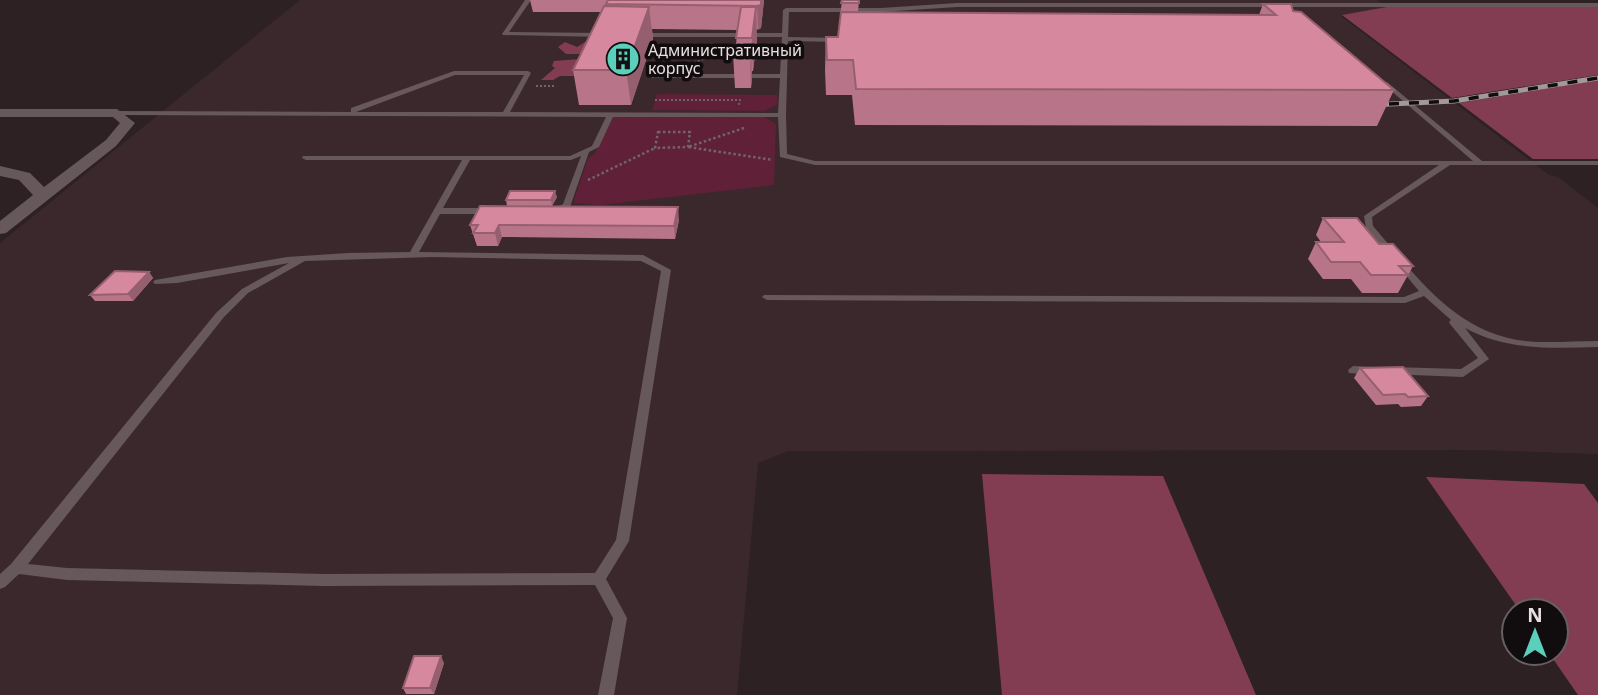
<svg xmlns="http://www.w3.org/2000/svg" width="1598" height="695" viewBox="0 0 1598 695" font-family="'Noto Sans',sans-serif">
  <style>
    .built { fill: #3b282d }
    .green { fill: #602037 }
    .forest { fill: #823d53 }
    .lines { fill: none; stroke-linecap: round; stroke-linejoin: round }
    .path-far1 { stroke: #706568; stroke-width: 2; stroke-dasharray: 2 2; stroke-linecap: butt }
    .path { stroke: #706568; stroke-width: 2.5; stroke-dasharray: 2.5 2.5; stroke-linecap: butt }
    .service { fill: #66585b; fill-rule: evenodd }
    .minor { fill: #66585b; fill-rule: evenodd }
    .rail-casing { stroke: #a3999c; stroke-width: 5 }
    .rail { stroke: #110c0d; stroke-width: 3.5; stroke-dasharray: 10; stroke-linecap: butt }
    .wall { fill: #b87589 }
    .shaded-wall { fill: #965f6f }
    .building { fill: #d6889f; stroke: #965f6f; stroke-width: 2 }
    .labels { text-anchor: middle; stroke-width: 7; stroke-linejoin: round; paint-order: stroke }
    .far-poi-label { font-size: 16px; fill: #e8dfe1; stroke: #110c0d; text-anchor: start }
  </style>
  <rect width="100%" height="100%" fill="#2d2124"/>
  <path class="built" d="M300,0h1084h-6l9,7 -6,3 -40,6 208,159 9,2 40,31v246l-114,-4 -696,1 -30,12 -21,232h-737v-452z"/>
  <path class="green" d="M657,94l120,1v10l-13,6 -112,-1z
    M614,116h149l13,8 -2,61 -173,20 -28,-2 15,-44 8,-7z"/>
  <path class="forest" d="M1387,7h211v68l-146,23 -110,-83z
    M565,42l12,5 8,-5h17l-15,34h-27l-7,4h-12l14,-12 -3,-2 2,-5 26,-2 4,-5h-18l-8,-7z
    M1598,80v79h-65l-74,-56z
    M982,474l181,2 93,219h-254z
    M1426,477l158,7 14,19v192h-20l-29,-42h7v-42h-36z"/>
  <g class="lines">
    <path class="path-far1" d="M694,63l35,-15
      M536,86h19
      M655,100h85l-1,5"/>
    <path class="path" d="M744,128l-56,19 85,13
      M658,132h32l-2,15 -33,1z
      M588,180l67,-32"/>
    <path class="service" d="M525,0h6l-22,32 95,1 3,2 -3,2 -101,-2 -1,-1z
      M957,3h641v4h-641l-76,5h-92l-1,25 50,1 3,2 -3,2 -50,-1 -2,74 1,39 28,7h658l-91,-78 5,-1 95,79h116v4h-148l-78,52 1,9c41,47 78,102 144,114 26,4 54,1 81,1v6c-46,1 -91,4 -133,-19l24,31 -26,18 -75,-3 -1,-3 5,-4 69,2 17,-11 -28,-34 -1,-2 2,-2 -27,-24 -19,7 -638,-3 -5,-3 2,-2 640,2 15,-6 -53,-63 -2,-12 75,-51h-624l-35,-8 -2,-40h-165l-14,30 -10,5 -19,55 -18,8 -4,-3 15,-8 18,-48 -10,4h-101l-27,48h47l4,3 -4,3h-50l-21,38 224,3 28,15 -42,271 -23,38 21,39 -13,77h-16l15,-77 -18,-33 -271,1 -257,-6 -48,-6 -14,13 -5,2v-15l11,-10 205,-251 26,-24 47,-26 -112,20 -22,1 -2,-2 2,-2 132,-23 61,-4 62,-1 52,-92h-156l-4,-2 1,-2h267l22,-10 14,-29 -489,-2h-3v-4l237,1v-4l103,-37h74l3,2 -21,39 268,1 2,-35h-128l-3,-2 3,-2h128l2,-37h-144l-3,-2 3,-2h144l1,-23 3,-2h95zM455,75h69l-21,37h-147zM432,257l209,4 20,10 -45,269 -21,33 -271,1 -257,-6 -39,-4 196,-247 24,-24 57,-32z
      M1353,366l19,1 5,4 -5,4 -23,-2 -1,-3z"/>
    <path class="minor" d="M0,109h117l18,14 -19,23 -110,87 -6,1v-13l33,-26 -14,-15 -19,-4v-10l30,7 14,14 62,-47 14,-17 -7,-6h-113z"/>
    <defs>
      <path id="rail" d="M1369,105l85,-4 144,-23"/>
    </defs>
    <use href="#rail" class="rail-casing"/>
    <use href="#rail" class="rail"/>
  </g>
  <path class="wall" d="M530,0h234l-3,28 -5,2 1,9 -4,32h-1l-1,17h-16l-2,-34 3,-7 1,-17 -85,-1 1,10 -22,66h-52l-6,-35 28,-58h-68z
    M842,0h17l-1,12 401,3 4,-11 30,7 101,79 -17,36 -522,-1 -3,-30h-26l-1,-25 1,-33h12z
    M557,197l-5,9h-45l-1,-6z
    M1323,218l56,26 34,22 -15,27h-36l-11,-14h-28l-15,-20 8,-17h5l-5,-7z
    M679,220l-4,19 -173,-2 -4,9h-21l-7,-21z
    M149,272l4,6 -20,23h-38l-5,-6z
    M1360,368l68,28 -7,10 -20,1 -3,-3 -22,1 -22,-27z
    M444,663l-10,31h-28l-3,-6z"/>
  <path class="shaded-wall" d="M761,0h3l-3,28 -3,2 -1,-24z
    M649,7l4,32 -22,66 -5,-35z
    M756,7l1,32 -4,32 -1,-33z
    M751,47l1,34 -1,7 -1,-34z
    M555,191l2,6 -5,9 -1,-6z
    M678,207l1,13 -4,19 -1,-13z
    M499,225l3,12 -4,9 -3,-13z
    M149,272l4,6 -20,23 -5,-7z
    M441,656l3,7 -10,31 -4,-6z"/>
  <path class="building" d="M608,0h153v5l-4,1 -151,-2z
    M842,0h17v3h-18z
    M1263,4h28l2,7 8,1 93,78 -538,-1 -3,-29h-26l-1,-23h12l3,-25 435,3z
    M604,6l45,1 -23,63h-53z
    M741,7h15l-4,31h-16z
    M735,47h16l-1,7h-17z
    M510,191h45l-4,9h-45z
    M480,206l198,1 -4,19 -175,-1 -4,8h-22l5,-8h-8z
    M1323,218h34l22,26h14l20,22h-14l9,9h-37l-11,-13h-29l-15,-20h28z
    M115,271l34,1 -21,22 -38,1z
    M1403,367l25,29 -20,1 -3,-3 -22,1 -23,-27z
    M414,656h27l-11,32h-27z"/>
  <defs>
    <symbol id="building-disc" viewBox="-11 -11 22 22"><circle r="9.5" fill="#5bcebc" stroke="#110c0d"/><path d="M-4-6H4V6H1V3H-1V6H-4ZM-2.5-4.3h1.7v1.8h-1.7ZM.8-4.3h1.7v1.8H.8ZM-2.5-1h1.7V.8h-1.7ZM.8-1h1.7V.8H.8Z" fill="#111"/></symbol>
  </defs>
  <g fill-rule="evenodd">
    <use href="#building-disc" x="604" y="40" width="38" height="38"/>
  </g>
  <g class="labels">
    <g class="far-poi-label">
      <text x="648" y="56">Административный<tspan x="648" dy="18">корпус</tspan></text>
    </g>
  </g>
  <g transform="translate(1535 632)"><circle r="33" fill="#110c0d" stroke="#676062" stroke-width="2"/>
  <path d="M0-5L12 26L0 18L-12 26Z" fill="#5bcebc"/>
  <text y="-10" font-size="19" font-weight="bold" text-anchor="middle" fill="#e8dfe1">N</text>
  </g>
</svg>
